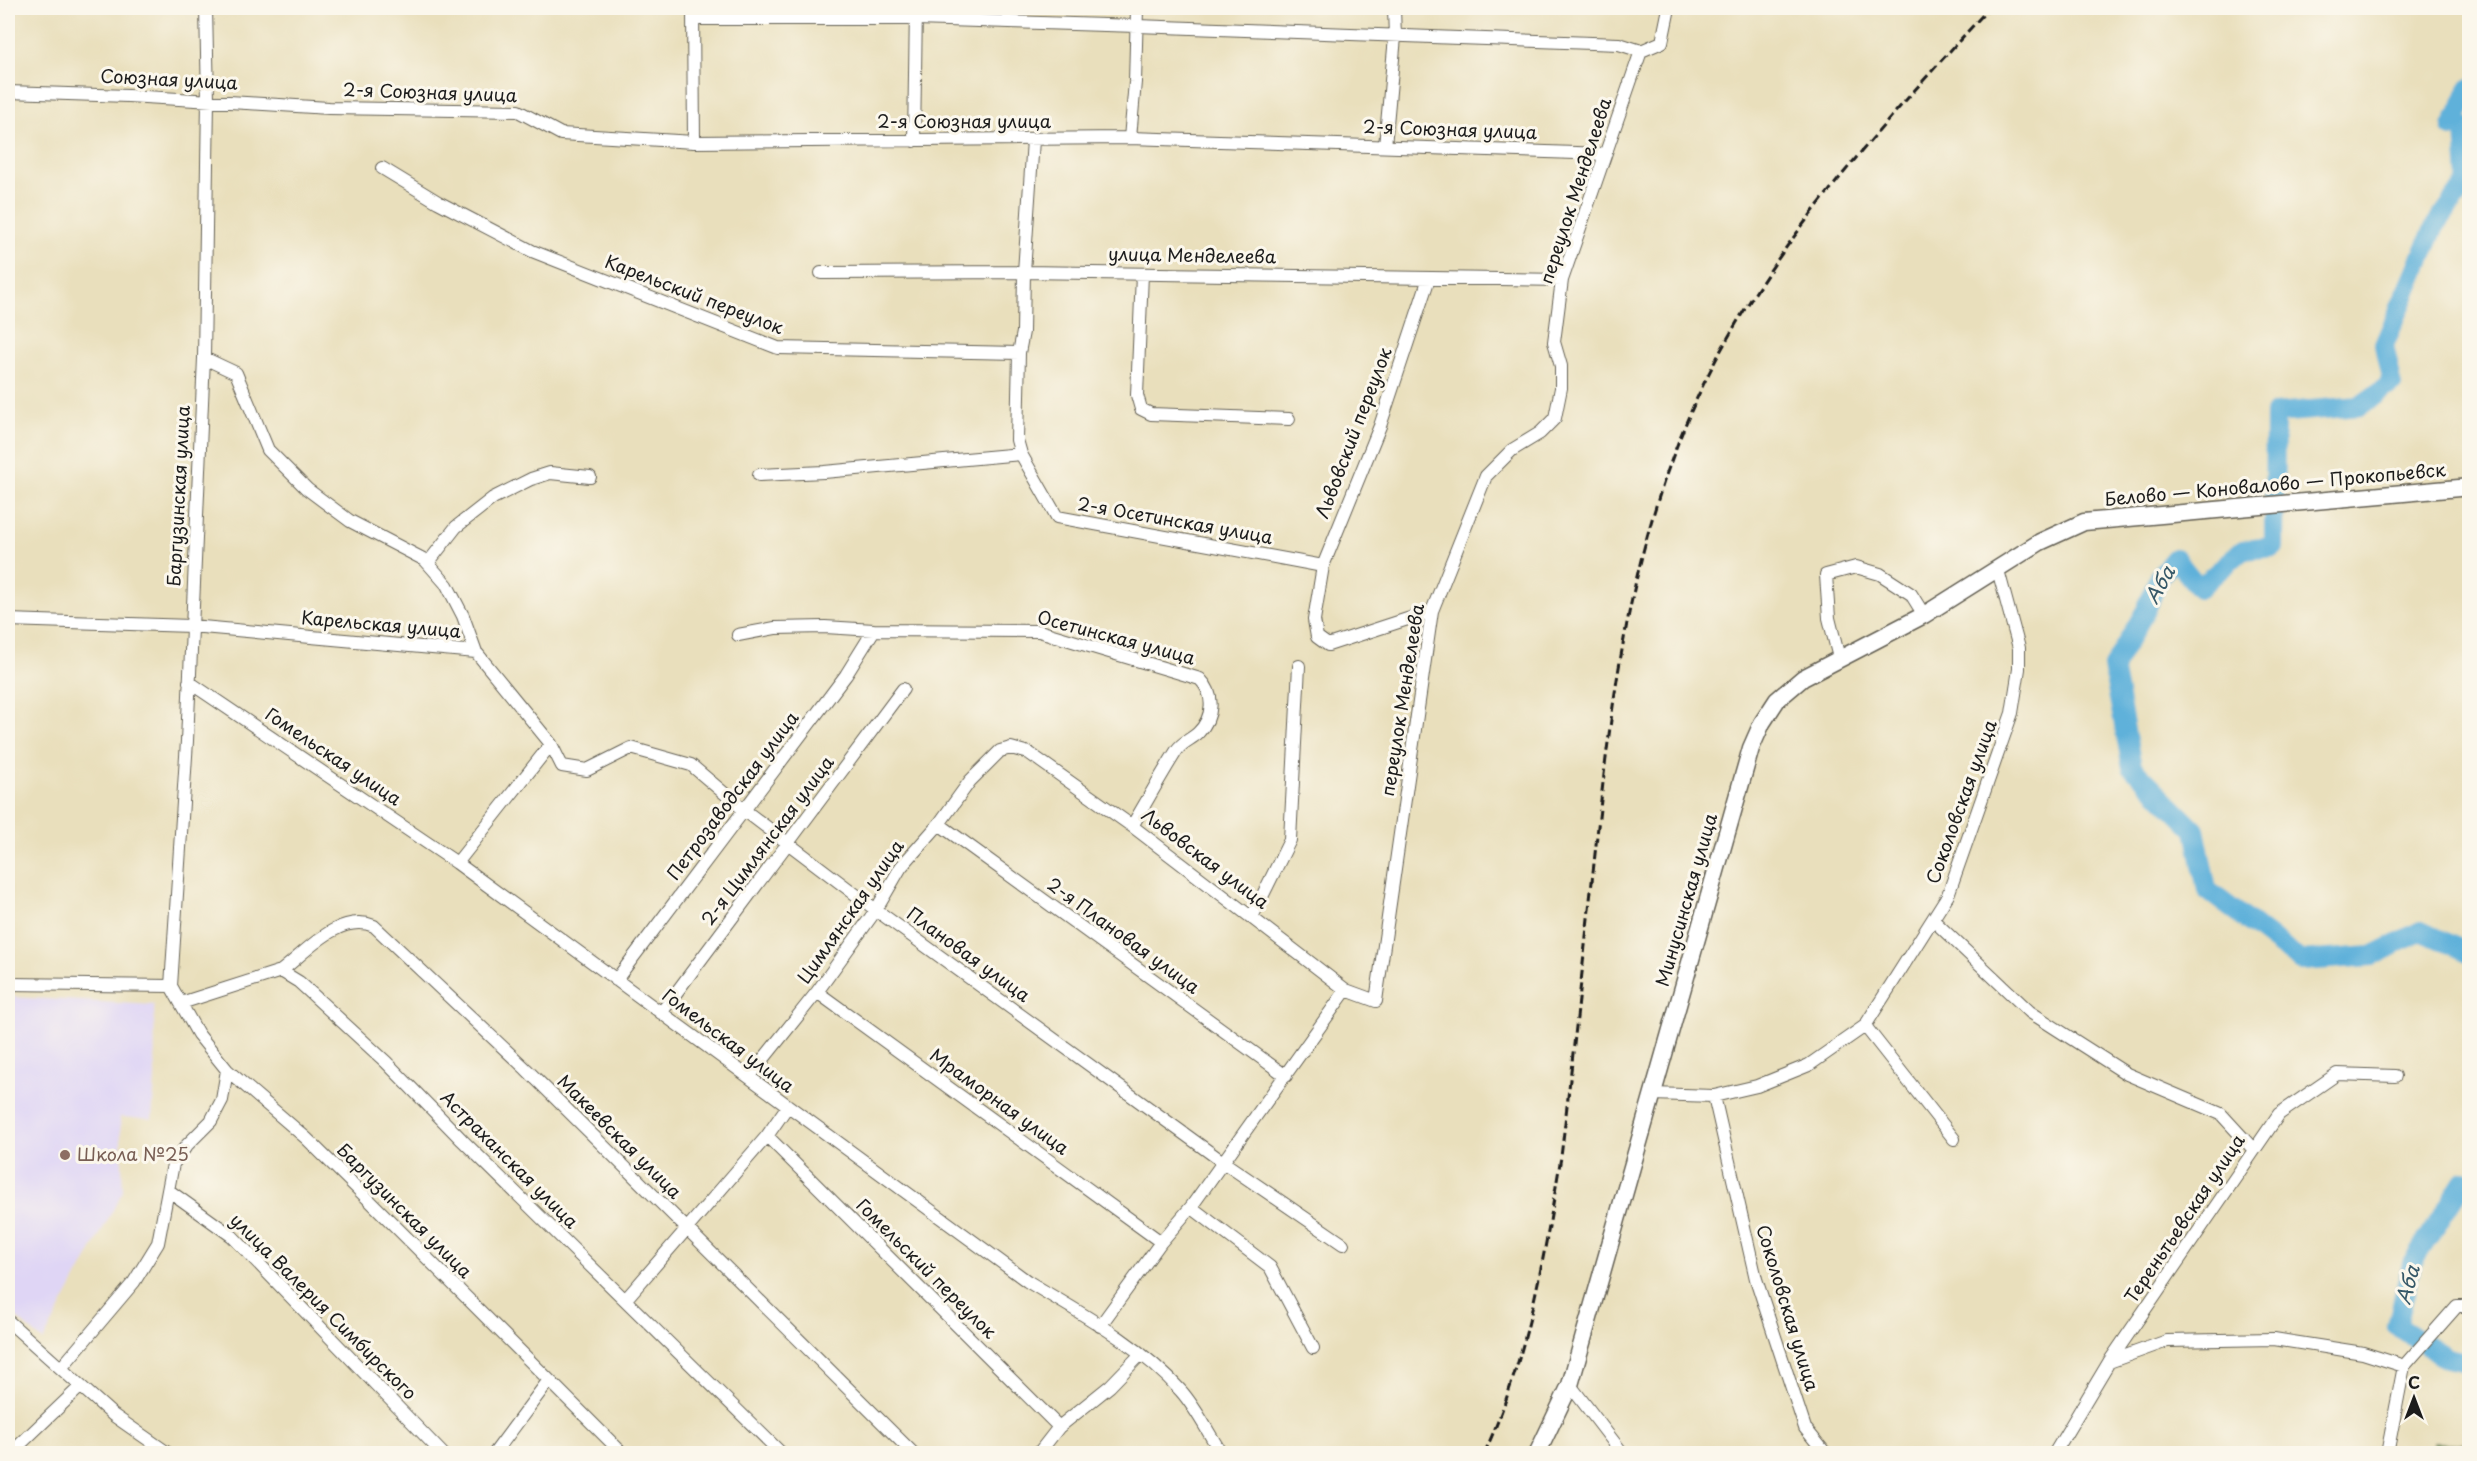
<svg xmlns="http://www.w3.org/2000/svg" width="2477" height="1461" viewBox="0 0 2477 1461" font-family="'Playpen Sans',sans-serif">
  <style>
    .built { fill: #dfd5f5 }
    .forest { fill: url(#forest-firs); stroke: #4a623e; stroke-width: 1.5 }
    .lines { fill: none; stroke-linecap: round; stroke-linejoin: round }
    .river { stroke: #5eb1da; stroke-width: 20 }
    .minor-casing { stroke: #646054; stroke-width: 14 }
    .major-casing { stroke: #646054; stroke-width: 19 }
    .minor { stroke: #fff; stroke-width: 12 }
    .major { stroke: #fff; stroke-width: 16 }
    .rail { stroke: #1c1c1c; stroke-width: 3; stroke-dasharray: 9 4.5; stroke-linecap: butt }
    .education-dot { fill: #8d6e63; stroke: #fbf7ec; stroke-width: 2 }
    .labels { text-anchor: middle; stroke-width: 6; stroke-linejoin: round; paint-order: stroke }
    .street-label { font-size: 18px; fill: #1c1c1c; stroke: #fbf7ec }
    .education-label { font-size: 18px; fill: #785e54; stroke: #fbf7ec; text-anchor: start }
    .water-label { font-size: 20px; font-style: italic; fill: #365868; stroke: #fbf7ec }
  </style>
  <defs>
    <pattern id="forest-firs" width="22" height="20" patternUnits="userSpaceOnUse" patternTransform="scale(1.5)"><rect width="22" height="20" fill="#78a761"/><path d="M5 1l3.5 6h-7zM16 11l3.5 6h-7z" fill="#62874f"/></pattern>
  </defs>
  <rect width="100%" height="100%" fill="#fbf7ec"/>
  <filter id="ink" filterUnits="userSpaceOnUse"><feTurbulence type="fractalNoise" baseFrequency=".0167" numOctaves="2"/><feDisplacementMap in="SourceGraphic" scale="12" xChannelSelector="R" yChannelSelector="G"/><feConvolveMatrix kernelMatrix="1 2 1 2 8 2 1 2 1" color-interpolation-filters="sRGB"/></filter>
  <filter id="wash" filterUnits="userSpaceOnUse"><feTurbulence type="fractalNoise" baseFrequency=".008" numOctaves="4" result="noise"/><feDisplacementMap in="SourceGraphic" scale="24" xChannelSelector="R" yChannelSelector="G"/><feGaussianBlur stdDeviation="1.35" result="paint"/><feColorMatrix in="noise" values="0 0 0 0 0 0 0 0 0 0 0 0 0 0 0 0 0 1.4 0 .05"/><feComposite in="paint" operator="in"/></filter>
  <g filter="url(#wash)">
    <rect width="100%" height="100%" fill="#e9dfbc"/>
    <path class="built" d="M8,997l146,8 1,73 -3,41 -32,-2 3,74 -80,150 -35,-31z"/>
    <path class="forest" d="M2434,1443l35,1v9h-35z"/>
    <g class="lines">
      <path class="river" d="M2470,88l-18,39 13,1 3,53 -33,45 -51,119 8,38 -32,23 -85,7 -1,134 -31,3 -44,38 -24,-30 -16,19 -13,33 -33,57 19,100 63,63 12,60 94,71 71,-5 49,-25 49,22
        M2470,1182l-6,-1 -52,82 -15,63 50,32 23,5"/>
    </g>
  </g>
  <g filter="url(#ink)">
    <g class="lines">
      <defs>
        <path id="minor" d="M206,8l2,92 -4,258 -17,383 -16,245 27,48 29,36 79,68 61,60 256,256
          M693,8l1,134
          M693,19h223l221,7 482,18 22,7
          M8,92l120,4 201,12 189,3 43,23 133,8 436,-4 475,16
          M1130,138l5,-56 2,-74
          M1033,140l-9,132 -1,60 -4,21 -2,87 4,14 36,63 266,49
          M914,141l2,-133
          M1385,146l10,-109 -1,-29
          M382,168l56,34 94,49 246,97 241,5
          M821,273l203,-1 538,8
          M1142,274l-5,121 4,14 10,5 138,5
          M1429,278l-49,148 -57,140 -9,54 3,17 11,8 104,-34
          M204,358l32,15 32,77 39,39 43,32 75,39 22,25 16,31 13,36 75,92 11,22 25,4 44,-22 60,17 53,45 132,100 347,252 120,82
          M759,475l65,-3 197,-18
          M428,563l28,-36 37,-29 38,-19 19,-6 40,4
          M8,620l183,6 285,26
          M738,635l37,-7 50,-1 49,3 165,1 161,48c15,15 14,38 -2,54 -6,6 -16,9 -21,17 -16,25 -30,51 -45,76
          M1839,658l-10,-40 -3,-43 30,-8 24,7 31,20 13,21
          M189,682l268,181 570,418c53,32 112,63 154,110 16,18 27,42 41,63
          M939,824l347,252
          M457,863l94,-119
          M1252,917l38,-77 9,-174
          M1933,920l97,92 97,62 94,40 33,36
          M281,971c26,-20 58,-59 93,-45l152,143 388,385
          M616,980l230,-305 28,-45
          M8,984l163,2
          M817,992l344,250
          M181,1003l100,-32 18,11 87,80 76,78 320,314
          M661,1013l242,-324
          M1865,1026l89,113
          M749,1077l68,-85 59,-82 25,-43 38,-43 31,-43 30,-30 11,-3 18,5 103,73 214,164 30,11 56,-390 54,-135 26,-26 28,-17 15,-15 6,-30v-22l-7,-24 8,-62 79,-229 21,-9 7,-34
          M1652,1094l62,2 42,183 49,149 21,26
          M1714,1096l43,-10 52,-21 56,-39 83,-131 64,-182 7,-44v-21l-21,-78
          M767,1136l292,291
          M168,1190l64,46 211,218
          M1191,1207l79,60 43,81
          M626,1299l141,-163 20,-29
          M8,1321l105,94 56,39
          M1100,1326l61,-84 30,-35 155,-217
          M2109,1362l58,-21 107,-2 89,14 41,13 53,-60h13
          M62,1367l72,-85 24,-39 15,-79 14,-19 24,-24 11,-21 5,-30
          M1570,1385l53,69
          M10,1454l70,-67
          M494,1454l55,-74
          M1038,1454l21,-27 51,-41 31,-32
          M2054,1454l55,-92 170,-248 58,-40 58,2
          M2387,1454l17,-88"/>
        <path id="major" d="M1537,1454l33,-69 181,-637 11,-25 15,-23 26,-22 121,-63 116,-73 44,-20 386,-35"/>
      </defs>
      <use href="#minor" class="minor-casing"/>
      <use href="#major" class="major-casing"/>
      <use href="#minor" class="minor"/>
      <use href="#major" class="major"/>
      <path class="rail" d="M1484,1454c43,-94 60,-196 77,-297 12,-101 23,-202 34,-303 19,-175 39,-343 125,-502 69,-127 172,-237 269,-344"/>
    </g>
  </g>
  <circle class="education-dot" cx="65" cy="1155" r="6"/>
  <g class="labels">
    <g class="street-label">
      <text transform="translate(169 80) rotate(3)" y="6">Союзная улица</text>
      <text transform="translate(430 93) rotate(2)" y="6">2-я Союзная улица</text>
      <text x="964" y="128">2-я Союзная улица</text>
      <text transform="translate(1450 130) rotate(2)" y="6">2-я Союзная улица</text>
      <text transform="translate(1576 191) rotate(-72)" y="6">переулок Менделеева</text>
      <text transform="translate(1192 256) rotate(1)" y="6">улица Менделеева</text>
      <text transform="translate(694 295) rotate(21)" y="6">Карельский переулок</text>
      <text transform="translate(1354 433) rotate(-69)" y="6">Львовский переулок</text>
      <text transform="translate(2275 485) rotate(-5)" y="6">Белово — Коновалово — Прокопьевск</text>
      <text transform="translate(179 496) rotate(-87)" y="6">Баргузинская улица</text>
      <text transform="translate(1175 521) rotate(10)" y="6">2-я Осетинская улица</text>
      <text transform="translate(381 625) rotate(5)" y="6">Карельская улица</text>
      <text transform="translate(1116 638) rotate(15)" y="6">Осетинская улица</text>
      <text transform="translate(1403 700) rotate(-81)" y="6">переулок Менделеева</text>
      <text transform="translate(333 757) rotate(34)" y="6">Гомельская улица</text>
      <text transform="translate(733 796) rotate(-53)" y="6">Петрозаводская улица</text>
      <text transform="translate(1962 802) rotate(-70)" y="6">Соколовская улица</text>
      <text transform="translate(768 841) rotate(-53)" y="6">2-я Цимлянская улица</text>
      <text transform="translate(1205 859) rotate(37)" y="6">Львовская улица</text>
      <text transform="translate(1687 900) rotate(-74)" y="6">Минусинская улица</text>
      <text transform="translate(851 912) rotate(-55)" y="6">Цимлянская улица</text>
      <text transform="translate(1123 936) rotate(36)" y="6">2-я Плановая улица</text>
      <text transform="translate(968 955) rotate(36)" y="6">Плановая улица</text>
      <text transform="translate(728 1041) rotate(37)" y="6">Гомельская улица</text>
      <text transform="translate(999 1102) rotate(36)" y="6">Мраморная улица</text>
      <text transform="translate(619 1137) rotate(45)" y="6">Макеевская улица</text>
      <text transform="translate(509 1160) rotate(45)" y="6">Астраханская улица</text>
      <text transform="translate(404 1211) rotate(45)" y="6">Баргузинская улица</text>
      <text transform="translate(2185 1219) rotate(-56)" y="6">Тереньтьевская улица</text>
      <text transform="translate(926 1269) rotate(45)" y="6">Гомельский переулок</text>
      <text transform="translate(323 1307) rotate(45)" y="6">улица Валерия Симбирского</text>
      <text transform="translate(1787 1308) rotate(73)" y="6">Соколовская улица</text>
    </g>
    <g class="education-label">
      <text x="77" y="1161">Школа №25</text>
    </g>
    <g class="water-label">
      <text transform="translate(2160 585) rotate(-61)" y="7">Аба</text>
      <text transform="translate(2408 1285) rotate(-75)" y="7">Аба</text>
    </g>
  </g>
  <rect width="2477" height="1461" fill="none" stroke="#fbf7ec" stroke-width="30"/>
  <g transform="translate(2414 1398)" stroke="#fbf7ec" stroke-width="4.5" paint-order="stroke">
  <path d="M0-4.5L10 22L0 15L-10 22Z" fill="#1c1c1c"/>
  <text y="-9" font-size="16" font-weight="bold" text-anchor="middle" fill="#1c1c1c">С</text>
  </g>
</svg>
